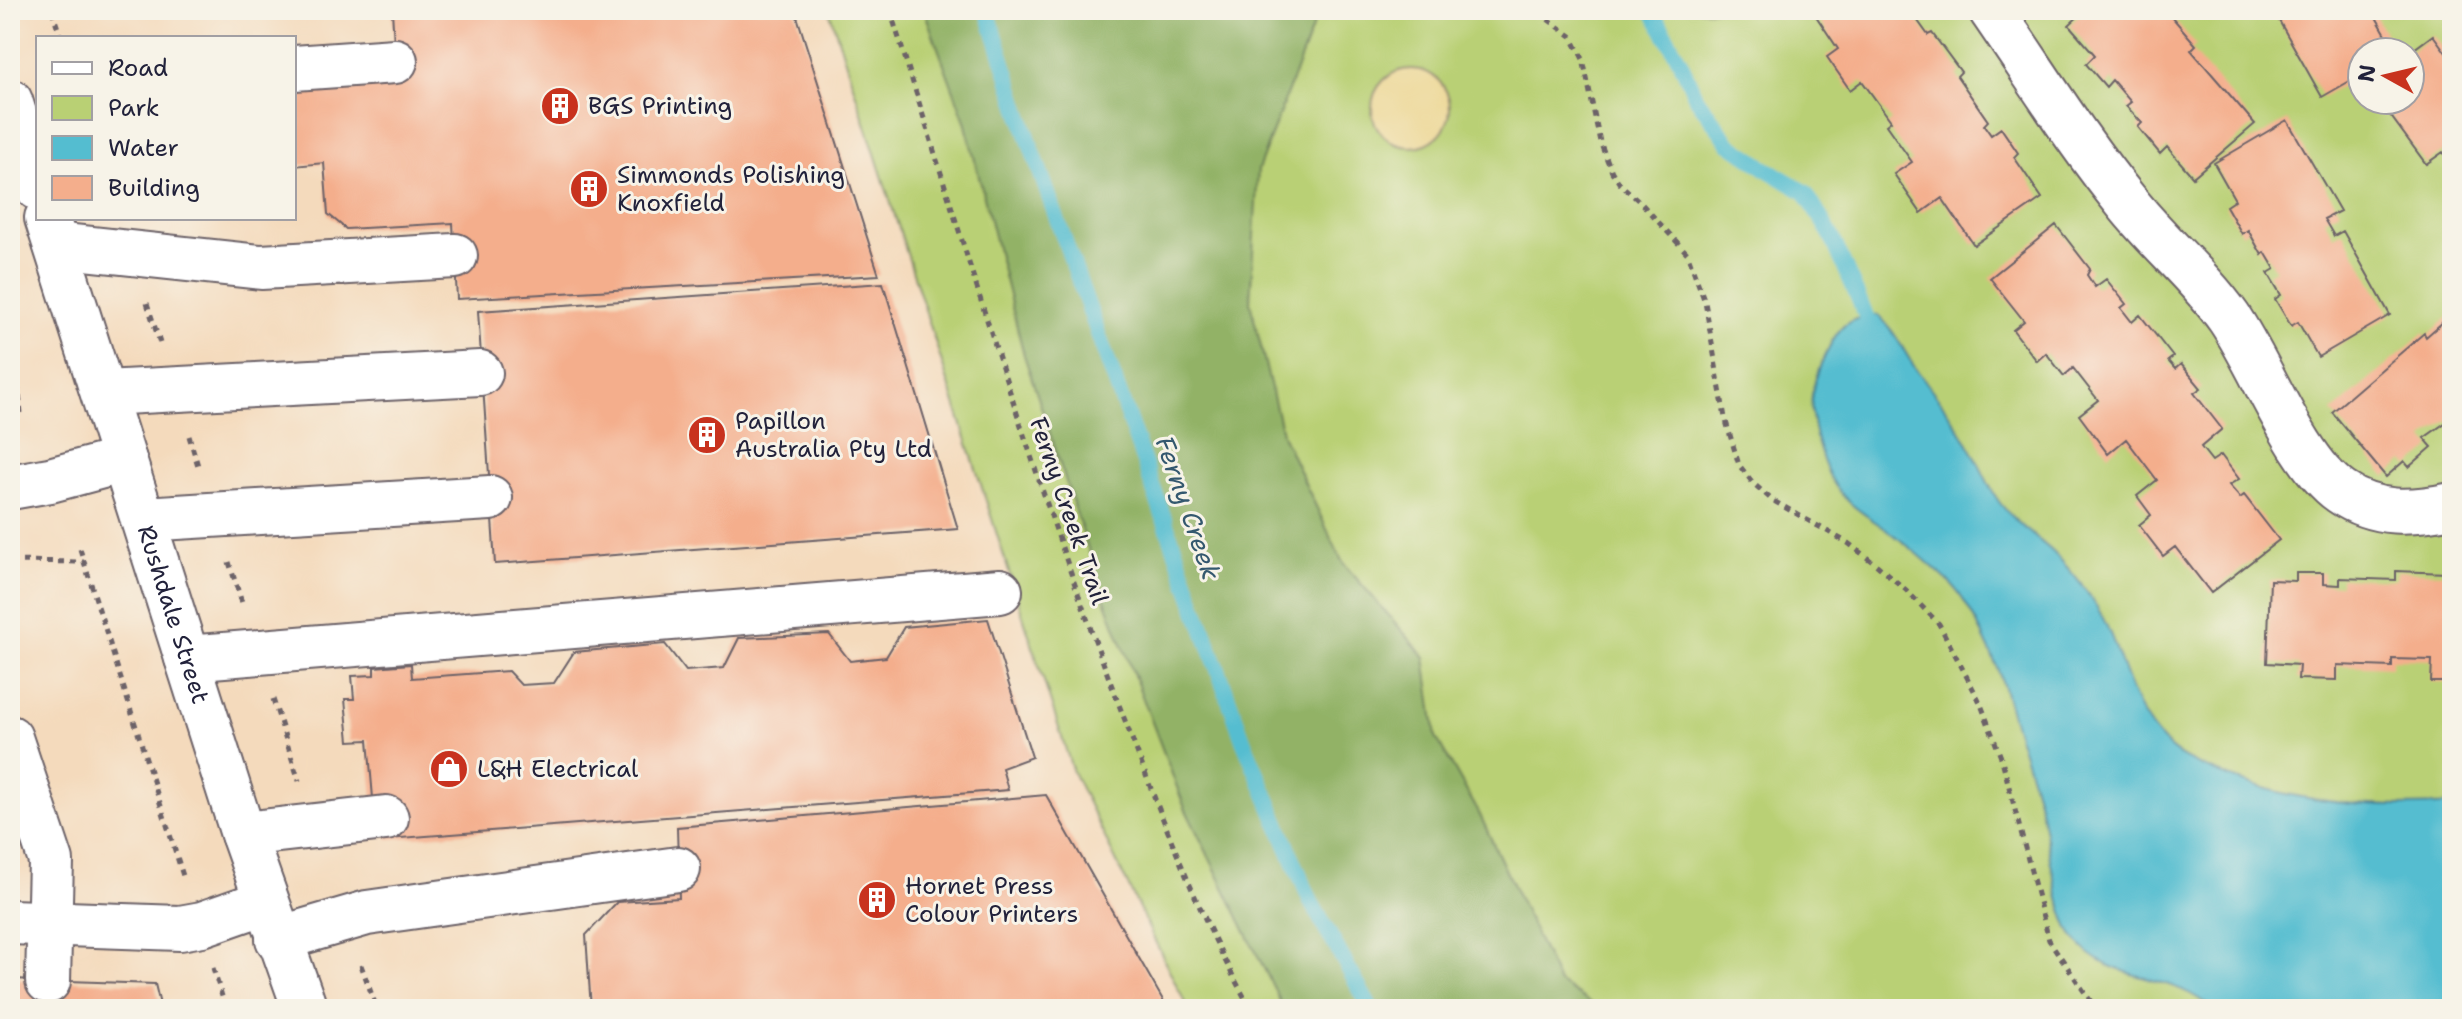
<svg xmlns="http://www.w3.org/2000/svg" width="2462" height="1019" viewBox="0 0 2462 1019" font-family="'Shantell Sans',sans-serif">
<rect width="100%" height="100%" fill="#f7f3e8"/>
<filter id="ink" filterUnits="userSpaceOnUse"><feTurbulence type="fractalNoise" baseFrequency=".0125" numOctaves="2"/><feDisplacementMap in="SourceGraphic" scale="16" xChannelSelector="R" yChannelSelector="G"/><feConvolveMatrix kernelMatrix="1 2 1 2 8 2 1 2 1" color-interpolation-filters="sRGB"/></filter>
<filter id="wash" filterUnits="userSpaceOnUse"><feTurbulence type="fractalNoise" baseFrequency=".006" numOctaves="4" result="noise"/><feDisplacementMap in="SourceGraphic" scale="32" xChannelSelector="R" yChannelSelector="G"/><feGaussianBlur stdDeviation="1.8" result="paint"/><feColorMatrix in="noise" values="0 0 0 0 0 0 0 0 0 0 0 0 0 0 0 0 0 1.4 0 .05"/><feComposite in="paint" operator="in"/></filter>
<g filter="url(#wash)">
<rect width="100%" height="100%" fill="#f4dabc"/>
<path fill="#b9d074" stroke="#6e7958" stroke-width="2" fill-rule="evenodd" d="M829 10H2452V1009H1188L1073 772ZM2362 52H2410V100H2362Z"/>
<path fill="#92b266" stroke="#5a6a50" stroke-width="2" d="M924 10H1319L1258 170 1250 302 1283 437 1343 563 1425 657 1436 737 1479 813 1558 982 1600 1009H1284L1185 808 1104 597 1024 355 965 121Z"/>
<path fill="#eeda9e" stroke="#887e6c" stroke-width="2" d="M1372 108a39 39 0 1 1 78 0a39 39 0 1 1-78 0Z"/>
<path fill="#54bdd0" stroke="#3b7086" stroke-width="2" d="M1878 315C1896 332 1902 349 1916 369 1936 395 1955 420 1971 449 1981 466 1988 487 2000 503 2015 523 2034 535 2053 552 2069 568 2082 584 2095 604 2123 648 2126 706 2166 744 2178 757 2197 764 2213 771 2288 802 2372 810 2452 804V1009H2212C2172 971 2110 985 2075 939 2057 915 2047 836 2039 804 2032 777 2022 750 2014 723 2008 704 2004 684 1996 665 1986 641 1967 599 1948 581 1929 563 1908 545 1887 530 1869 517 1850 507 1837 488 1826 473 1821 455 1816 437 1808 404 1810 387 1825 356 1838 327 1846 317 1878 315Z"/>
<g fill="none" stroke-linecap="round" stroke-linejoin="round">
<path stroke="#54bdd0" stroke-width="16" d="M987 10 1032 149 1244 742 1311 902 1371 1009
M1652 10 1681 63 1695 96 1729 143 1768 170 1805 192 1831 235 1866 316"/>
</g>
<g id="blocks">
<path fill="#f4ae8c" d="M392 10H795L879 275 457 299 453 223 346 229 328 214 324 163 294 166V87L396 79Z
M1812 10H1923L1927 15 1918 21 1928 35 1932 33 1961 72 1957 76 1988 121 1984 125 1991 135 2001 128 2018 153 2014 157 2042 198 1974 245 1942 198 1921 213 1894 174 1912 162 1886 125 1891 121 1862 81 1850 90 1827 57 1838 49Z
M2085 10H2166L2196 45 2191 50 2255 124 2193 177 2167 147 2160 154 2138 127 2142 123 2126 106 2131 102 2112 80 2106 87 2086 64 2095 55 2069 25Z
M2273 10H2383L2384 12 2376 17 2396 52H2362V74L2322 97Z
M2433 35 2452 61V163L2443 152 2426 164 2379 100H2410V52Z
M2287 120 2340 211 2324 219 2334 236 2343 231 2390 315 2318 357 2298 322 2291 326 2275 299 2281 295 2268 273 2275 269 2265 252 2262 255 2248 230 2242 234 2226 206 2235 200 2214 163Z
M2056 225 2090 269 2087 275 2095 287 2106 279 2126 304 2121 308 2132 322 2140 315 2173 357 2168 361 2175 369 2181 364 2201 388 2194 393 2222 429 2201 447 2212 461 2221 455 2239 479 2229 485 2240 498 2244 495 2279 540 2211 593 2175 547 2163 556 2139 525 2151 515 2137 496 2157 480 2126 439 2108 454 2079 415 2098 400 2073 368 2064 376 2046 353 2037 361 2013 330 2024 321 1990 278Z
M883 283 958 529 495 564 478 311Z
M2452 314V418L2424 438 2432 447 2409 467 2404 461 2386 477 2332 412 2424 333 2426 337Z
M2396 571 2447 573V579H2452V682H2431L2432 660 2392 659V667L2337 665V680L2298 679 2299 665 2267 663 2270 580 2296 581V573H2323V584L2340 585V578L2396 580Z
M988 619 1032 757 1002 768 1008 790 388 839 373 798 368 740 349 741 345 699H354L352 676 374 675V667L411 664 412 678 508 671 521 685 554 683 574 652 665 644 686 671 724 668 739 638 829 634 850 661 886 657 904 627Z
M1046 795 1168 1009H591L586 935 617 902 679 898 677 827Z
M10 979 155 984 161 1009H10Z"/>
</g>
</g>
<g filter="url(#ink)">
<use href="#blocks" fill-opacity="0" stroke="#6c6268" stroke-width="2"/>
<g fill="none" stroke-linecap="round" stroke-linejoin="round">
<g stroke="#6c6268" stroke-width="48">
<g id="minor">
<path d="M1991 10C2036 75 2078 143 2128 204 2160 244 2200 277 2229 318 2262 366 2296 460 2341 492 2375 516 2413 513 2452 505"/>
<path d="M294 68 395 61"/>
<path d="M10 101 38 188"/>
<path id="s1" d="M47 218 243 834 305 1009"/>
<path d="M56 245 261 267 455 256"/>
<path d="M104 393 480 373"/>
<path d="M10 487 50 480 124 460"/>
<path d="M144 519 490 498"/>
<path d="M187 658 1000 591"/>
<path d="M10 738 51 861 48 981"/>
<path d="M243 834 386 818"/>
<path d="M10 922 180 928 202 924 265 902"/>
<path d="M278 939 367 913 678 869"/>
</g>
</g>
<path stroke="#6c6268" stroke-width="5" stroke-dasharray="6 6" stroke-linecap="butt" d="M52 10 61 38
M890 10C964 244 1033 480 1121 710 1160 812 1197 914 1251 1009
M1526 10 1546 18 1571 36 1583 59 1600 142 1612 172 1620 184 1640 202 1687 253 1705 302 1725 418 1739 465 1753 483 1772 500 1848 543 1878 566 1906 590 1939 624 1980 702 2002 760 2049 940 2096 1009
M147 303 160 343
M10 337 16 364 21 413
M10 410 21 408
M189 436 199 469
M80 549 184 879
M10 561 84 562
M229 562 243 606
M273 699 299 781
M361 965 377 1009
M213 968 226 1009"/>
<use href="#minor" stroke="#fff" stroke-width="44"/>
</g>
</g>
<defs>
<g id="building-disc" transform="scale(2)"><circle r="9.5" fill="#c8321e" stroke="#f7f3e8"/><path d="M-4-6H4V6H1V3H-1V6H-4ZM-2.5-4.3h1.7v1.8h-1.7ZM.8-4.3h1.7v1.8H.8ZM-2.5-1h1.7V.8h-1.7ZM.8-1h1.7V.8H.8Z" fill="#fff"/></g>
<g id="shop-disc" transform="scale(2)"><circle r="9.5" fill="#c8321e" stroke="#f7f3e8"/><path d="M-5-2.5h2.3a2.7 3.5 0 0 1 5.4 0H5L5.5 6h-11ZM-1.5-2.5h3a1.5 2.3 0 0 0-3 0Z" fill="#fff"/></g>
</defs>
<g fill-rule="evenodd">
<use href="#building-disc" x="560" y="106"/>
<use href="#building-disc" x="589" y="189"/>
<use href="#building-disc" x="707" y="435"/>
<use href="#shop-disc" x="449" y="769"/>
<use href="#building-disc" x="877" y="900"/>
</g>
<g text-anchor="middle" stroke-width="6" stroke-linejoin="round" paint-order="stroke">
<g font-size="24" fill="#22223b" stroke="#f7f3e8" text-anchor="start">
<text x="588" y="114">BGS Printing</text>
<text x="617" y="183">Simmonds Polishing<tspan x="617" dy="28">Knoxfield</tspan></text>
<text x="735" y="429">Papillon<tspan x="735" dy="28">Australia Pty Ltd</tspan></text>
<text x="477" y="777">L&amp;H Electrical</text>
<text x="905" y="894">Hornet Press<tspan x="905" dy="28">Colour Printers</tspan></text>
</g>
<g font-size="24" fill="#22223b" stroke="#f7f3e8">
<text transform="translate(1069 511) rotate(71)" y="8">Ferny Creek Trail</text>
<text dy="8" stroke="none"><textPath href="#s1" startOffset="416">Rushdale Street</textPath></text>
</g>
<g font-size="26" font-style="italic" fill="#34586f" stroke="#f7f3e8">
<text transform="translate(1188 508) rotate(71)" y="9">Ferny Creek</text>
</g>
</g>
<rect width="2462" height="1019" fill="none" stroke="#f7f3e8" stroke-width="40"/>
<rect x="36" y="36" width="260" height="184" fill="#f7f3e8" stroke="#a29fa3" stroke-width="2"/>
<rect x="52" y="62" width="40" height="12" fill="#ffffff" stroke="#a29fa3" stroke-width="2"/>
<text x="108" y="76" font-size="24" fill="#22223b">Road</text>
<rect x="52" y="96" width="40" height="24" fill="#b9d074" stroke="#a29fa3" stroke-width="2"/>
<text x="108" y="116" font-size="24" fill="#22223b">Park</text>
<rect x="52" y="136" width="40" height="24" fill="#54bdd0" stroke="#a29fa3" stroke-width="2"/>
<text x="108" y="156" font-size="24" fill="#22223b">Water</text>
<rect x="52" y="176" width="40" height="24" fill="#f4ae8c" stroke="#a29fa3" stroke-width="2"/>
<text x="108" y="196" font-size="24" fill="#22223b">Building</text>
<g transform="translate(2386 76) rotate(278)"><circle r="38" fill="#f7f3e8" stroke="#a29fa3" stroke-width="2"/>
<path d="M0-6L14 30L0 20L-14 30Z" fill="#c8321e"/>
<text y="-12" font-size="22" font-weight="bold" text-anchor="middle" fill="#22223b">N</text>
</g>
</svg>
